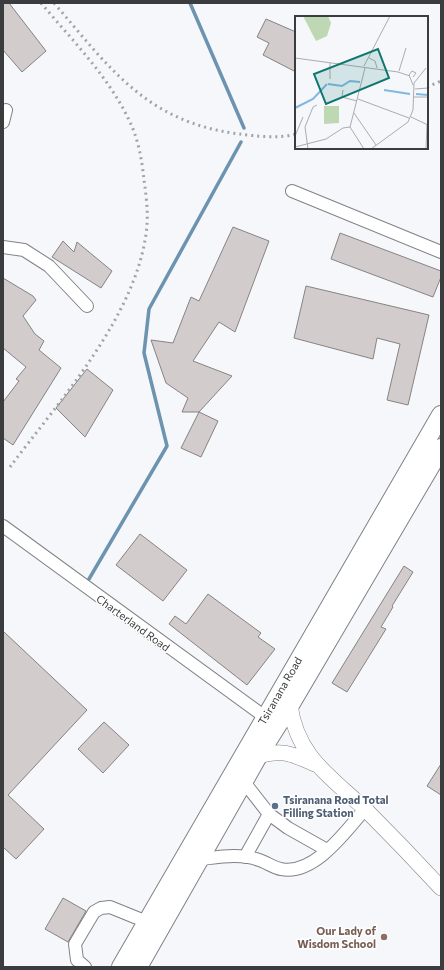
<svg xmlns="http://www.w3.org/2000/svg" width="444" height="970" viewBox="0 0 444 970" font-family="Commissioner,sans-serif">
<rect width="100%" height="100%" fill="#f5f7fb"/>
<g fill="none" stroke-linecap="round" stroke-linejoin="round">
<path stroke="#6c93af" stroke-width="3.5" d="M190 3 244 128
M89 579 167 446 144 353 149 309 241 142"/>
</g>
<path fill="#d2cdcc" stroke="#878382" d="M3 3H9L46 51 22 72 3 50Z
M266 19 296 32V72L263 55 269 43 257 37Z
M233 227 269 241 235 332 219 322 193 361 232 376 199 412H182L188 398 166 383 151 340 173 343 191 297 199 301Z
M340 233 441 271V277L433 297 331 259Z
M63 241 74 252 77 242 112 271 101 288 52 257Z
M3 278 33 296 36 300 23 316 35 334 44 341 39 350 61 368 13 445 3 438V402L19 381 16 379 26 367 3 348Z
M306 286 429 315 408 405 387 400 400 344 377 338 373 359 294 338Z
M87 369 113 390 85 437 56 408Z
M199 412 218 421 201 457 181 448Z
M140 534 187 570 163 601 116 565Z
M404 566 413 572 392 606 393 607 381 627 386 629 347 692 332 683Z
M208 594 261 633 258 637 275 649 247 685 169 624 175 616 186 624Z
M3 631 87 710 8 795 44 829 16 859 3 847Z
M104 722 129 745 103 773 78 749Z
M441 764V795L427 786Z
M63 898 86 911 68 942 45 929Z"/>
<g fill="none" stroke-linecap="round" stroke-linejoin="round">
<g stroke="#808285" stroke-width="14">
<path id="minor" d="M3 122 6 110
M292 191 441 252
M3 247 24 250 49 266 87 306
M3 526 265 717
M244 782 269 814 288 828 327 850
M245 857 269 814
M201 859C219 857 241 853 259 860 266 862 274 868 281 869 314 876 346 831 365 809
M85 967 77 960 75 944 94 912 101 908 110 907 147 922"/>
</g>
<g stroke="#808285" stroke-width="16">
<path id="major" d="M290 705C297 757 330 776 365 809 391 835 416 861 441 888
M258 756C284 749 291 754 315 764"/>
</g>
<g stroke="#808285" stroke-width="20">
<path id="highway" d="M121 967 441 415
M138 967 258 756 290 705 441 448"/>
</g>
<use href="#minor" stroke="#fff" stroke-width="12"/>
<use href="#major" stroke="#fff" stroke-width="15"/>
<use href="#highway" stroke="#fff" stroke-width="18"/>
<path stroke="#a1a3a5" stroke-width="3" stroke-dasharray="2 4" stroke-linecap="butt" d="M54 3C110 68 146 122 239 134 256 136 279 139 296 134
M427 87 441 81
M10 467C60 400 140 312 147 225 148 210 146 194 144 180 142 160 138 137 128 118 107 75 72 40 41 3"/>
</g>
<circle fill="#5c6f8a" stroke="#fff" stroke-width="1.5" cx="275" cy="806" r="4"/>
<circle fill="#8d6e63" stroke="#fff" stroke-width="1.5" cx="384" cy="937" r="4"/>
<g text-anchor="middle" stroke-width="3" stroke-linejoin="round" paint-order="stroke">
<g font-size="11" fill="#3b3c3d" stroke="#fff">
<text transform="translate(133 623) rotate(36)" y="4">Charterland Road</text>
<text transform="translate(280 691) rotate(-60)" y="4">Tsiranana Road</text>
</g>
<g font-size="11" font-weight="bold" fill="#4e5e75" stroke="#fff" text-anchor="start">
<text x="283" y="804">Tsiranana Road Total<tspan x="283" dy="13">Filling Station</tspan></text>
</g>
<g font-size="11" font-weight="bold" fill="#785e54" stroke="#fff" text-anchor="end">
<text x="376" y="935">Our Lady of<tspan x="376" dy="13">Wisdom School</tspan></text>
</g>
</g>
<g transform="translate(295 16)">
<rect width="133" height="133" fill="#f5f7fb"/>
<path d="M8 0H33L36 7 32 20 21 25ZM29 90H44V107L29 108Z" fill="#bdd8b3"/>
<path fill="none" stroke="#81b8e0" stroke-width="2" d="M33 68 47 70 55 65 65 66M89 74 115 78M121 78 133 79M0 92 18 83 32 68"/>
<path fill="none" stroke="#abacaf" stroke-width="1" d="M0 42 103 56 115 60M74 42 80 45 82 52M69 50 95 0M104 55 111 32M35 63V47M118 69 114 59 117 55 121 57 118 61M120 73 133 72M48 74 47 81 62 85M119 81H133M63 83 114 102M59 97 81 129M116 101 133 109M55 111 70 52M55 111 69 133M0 120 8 101M0 131 31 123 48 112 55 111M13 133 10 111 18 91 22 89M76 133 113 106 118 94 119 67 131 52M131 133 132 108"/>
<path fill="#0f766e" fill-opacity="0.15" stroke="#0f766e" stroke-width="2" d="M83 33 94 62 31 88 19 58Z"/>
<rect width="133" height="133" fill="none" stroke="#3b3c3d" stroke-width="2"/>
</g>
<rect width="444" height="970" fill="none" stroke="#3b3c3d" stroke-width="8"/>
</svg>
